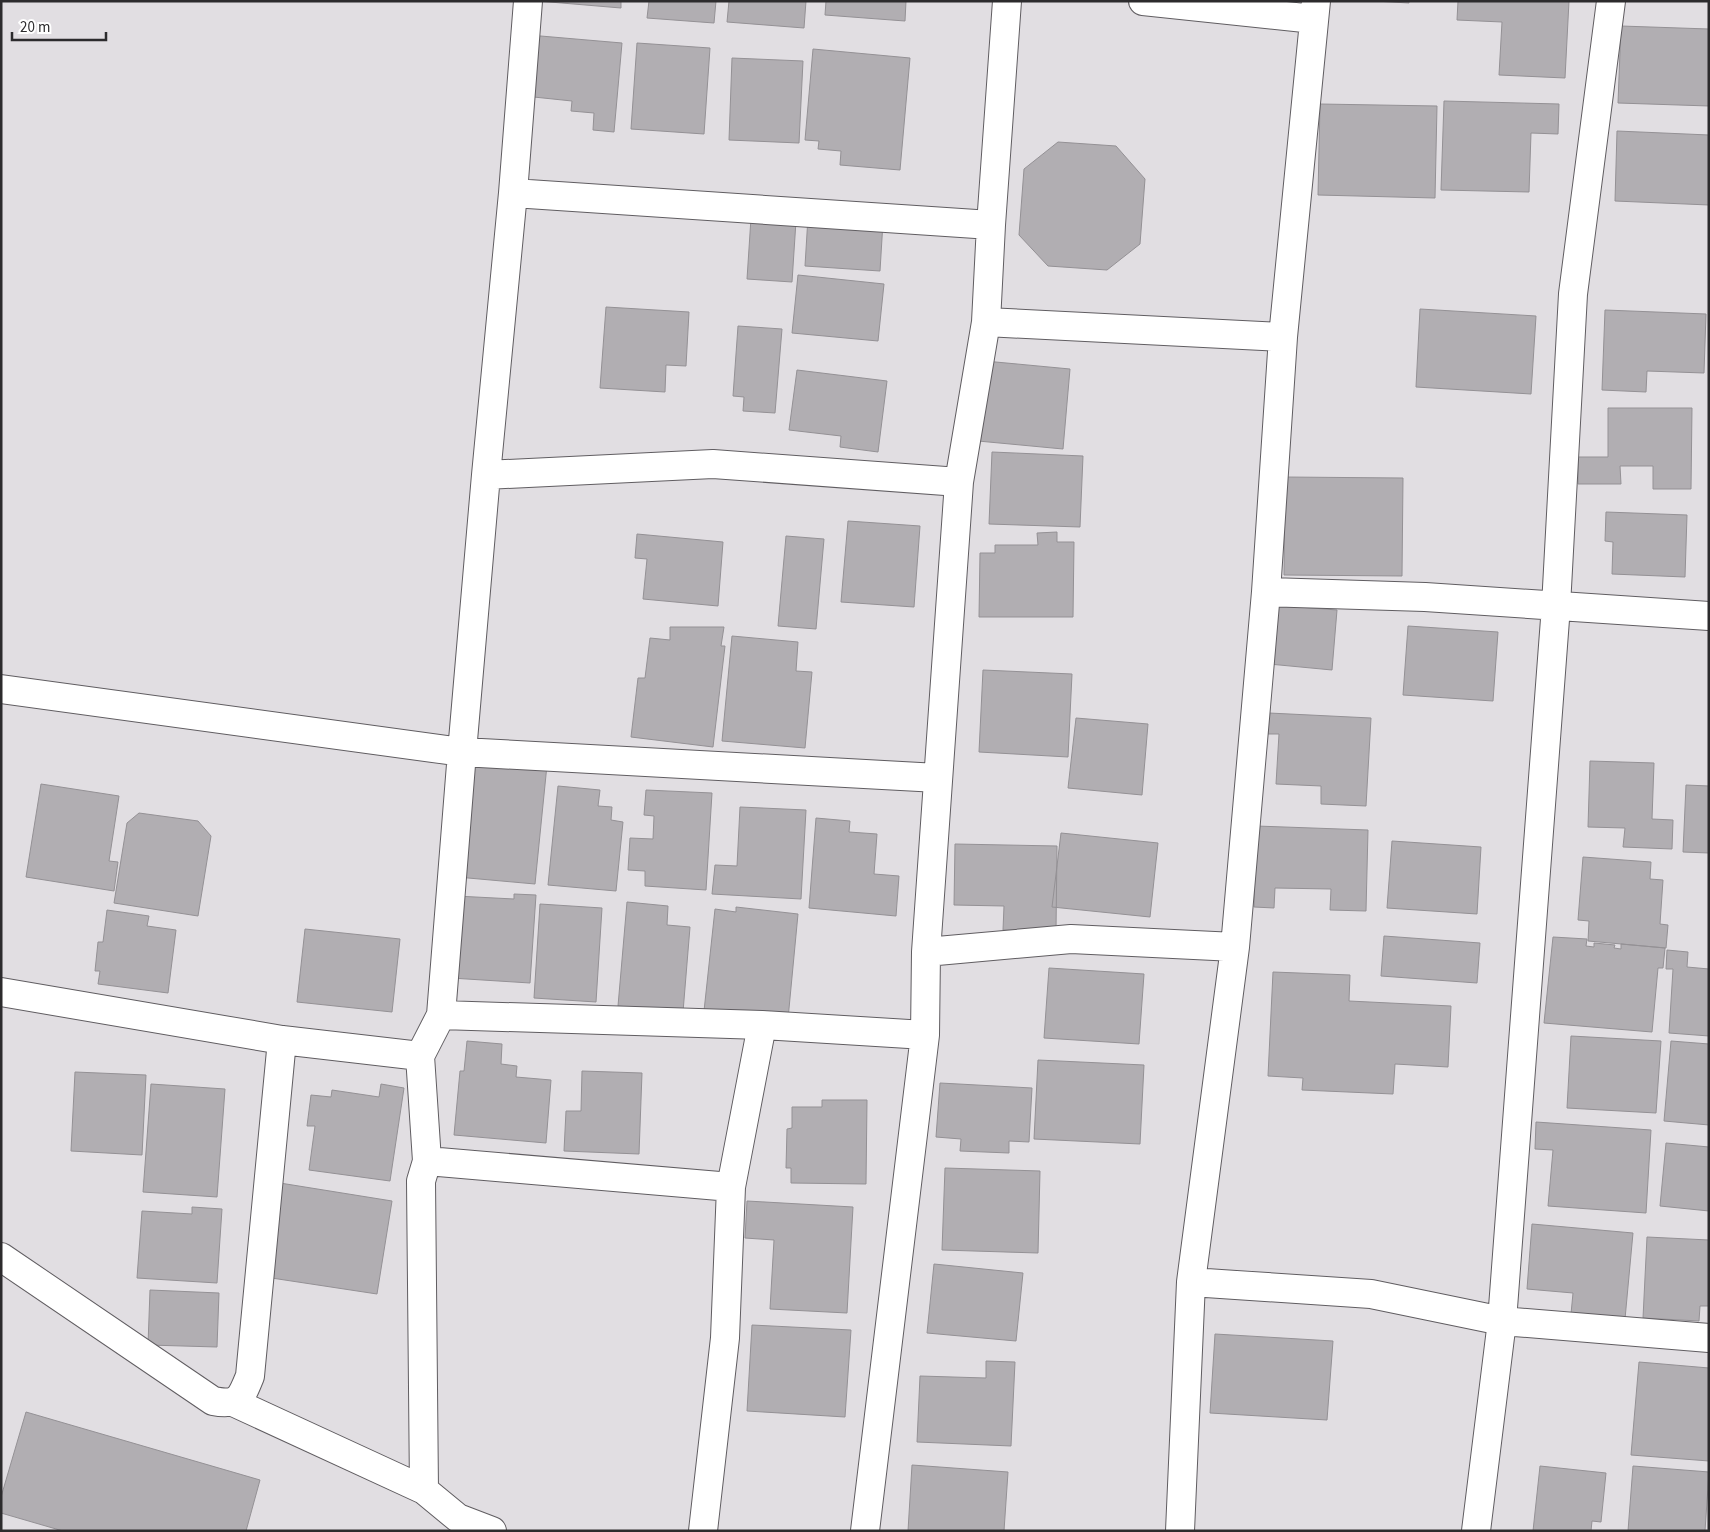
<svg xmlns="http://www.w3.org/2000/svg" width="1710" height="1532" viewBox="0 0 1710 1532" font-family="'Source Sans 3',sans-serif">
<rect width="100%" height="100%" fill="#e1dee2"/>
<path fill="#b1aeb2" stroke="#949195" d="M538 1H621V8Z
M649 1H716L714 23 647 18Z
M729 1H806L804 28 727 22Z
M826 1H906L905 21 825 15Z
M1375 1H1409V3Z
M1458 1H1569L1565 78 1499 75 1502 22 1457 20Z
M1621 26 1709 29V106L1618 103Z
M529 35 622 43 614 132 593 130 594 113 571 111 572 101 524 96Z
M637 43 710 48 704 134 631 129Z
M813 49 910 58 900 170 840 165 841 151 818 149 819 141 805 140Z
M732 58 803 61 799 143 729 140Z
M1444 101 1559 104 1558 134 1531 133 1529 192 1441 190Z
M1320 104 1437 106 1435 198 1318 195Z
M1617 131 1709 135V205L1615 201Z
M1058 142 1116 146 1145 179 1140 244 1107 270 1048 266 1019 235 1024 169Z
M808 217 883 222 880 271 805 266Z
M751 218 796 221 792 282 747 279Z
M798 275 884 284 878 341 792 333Z
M606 307 689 312 686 366 666 365 665 392 600 388Z
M1420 309 1536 316 1531 394 1416 387Z
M1605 310 1706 314 1704 373 1647 371 1646 392 1602 390Z
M738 326 782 329 775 413 743 411 744 397 733 396Z
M985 361 1070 369 1063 449 978 441Z
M797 370 887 381 878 452 840 447 841 436 789 430Z
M1608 408H1692L1691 489H1653V466H1620L1621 484H1578V457H1608Z
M992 452 1083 456 1080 527 989 524Z
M1285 477 1403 478 1402 576 1284 575Z
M1606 512 1687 515 1685 577 1612 574 1613 542 1605 541Z
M848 521 920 526 914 607 841 602Z
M1057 532V542H1074L1073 617H979L980 553H995V545H1038L1037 533Z
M637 534 723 542 718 606 643 599 647 559 635 558Z
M786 536 824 539 816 629 778 626Z
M1274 605 1337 610 1332 670 1269 664Z
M1408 626 1498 632 1493 701 1403 695Z
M670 627H724L721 646H725L713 747 631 737 638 678H645L650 638 670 640Z
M732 636 798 642 796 671 812 672 805 748 722 741Z
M983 670 1072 674 1068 757 979 752Z
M1269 713 1371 718 1366 806 1321 804V786L1276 784 1279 734H1268Z
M1076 718 1148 724 1142 795 1068 788Z
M469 757 547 765 535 884 457 877Z
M1590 761 1654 763 1652 819 1673 820 1672 849 1623 847 1625 828 1588 827Z
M41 784 119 796 109 861 118 862 114 891 26 877Z
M1686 785 1709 786V853L1683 852Z
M558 786 600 790 598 806 612 807 611 820 623 822 616 891 548 885Z
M646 790 712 793 706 890 645 886V871L628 870 630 838 653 839 654 816 644 815Z
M740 807 806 810 801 899 712 894 715 865 737 866Z
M139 813 198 821 211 836 198 916 114 903 127 823Z
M816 818 850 821 849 832 877 834 874 874 899 876 896 916 809 908Z
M1256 826 1368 830 1366 911 1330 910 1331 889 1275 888 1274 908 1254 907Z
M1061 833 1158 843 1150 917 1052 907Z
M1392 841 1481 847 1477 914 1387 908Z
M955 844 1057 846 1056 931 1003 930 1004 906 954 905Z
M1583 857 1651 862 1650 879 1663 880 1660 924 1668 925 1666 948 1588 941 1589 921 1578 920Z
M514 894 536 895 530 983 451 978 456 896 514 899Z
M627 902 668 906 667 925 690 927 683 1012 618 1006Z
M540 904 602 908 596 1002 534 998Z
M736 907 798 914 788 1019 704 1011 715 909 736 912Z
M107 910 149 916 147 926 176 930 168 993 98 984 100 971H95L98 942H103Z
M305 929 400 939 392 1012 297 1002Z
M1384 936 1480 943 1477 983 1381 976Z
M1553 937 1587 939 1586 946 1594 947V943L1615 945 1614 948 1621 949V944L1665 948 1663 968H1658L1652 1032 1544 1023Z
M1667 950 1688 952 1687 967 1709 969V1036L1669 1033 1673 969H1666Z
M1049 968 1144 974 1139 1044 1044 1038Z
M1273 972 1350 975 1349 1001 1451 1006 1448 1067 1395 1064 1393 1094 1302 1090 1303 1078 1268 1076Z
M1571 1036 1661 1041 1656 1113 1567 1108Z
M467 1041 502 1044 501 1064 517 1066 516 1077 551 1080 546 1143 454 1135 460 1071H464Z
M1671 1041 1709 1044V1125L1664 1121Z
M1038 1060 1144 1065 1140 1144 1034 1139Z
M582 1071 642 1073 639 1154 564 1151 566 1111H581Z
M75 1072 146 1075 142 1155 71 1151Z
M940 1083 1032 1088 1029 1142 1009 1141V1153L960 1151 961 1139 936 1137Z
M151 1084 225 1089 217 1197 143 1192Z
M381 1084 404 1088 390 1181 309 1170 315 1126H307L311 1095 331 1097 332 1090 379 1097Z
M822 1100H867L866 1184 791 1183V1168H786L787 1129 792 1128V1107H822Z
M1536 1122 1651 1130 1646 1213 1548 1206 1553 1150 1535 1149Z
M1666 1143 1709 1147V1211L1660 1206Z
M945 1168 1040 1171 1038 1253 942 1250Z
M280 1183 392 1201 377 1294 265 1277Z
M747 1201 853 1207 847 1313 770 1309 774 1240 745 1238Z
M192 1207 222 1209 217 1283 137 1278 142 1211 192 1214Z
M1532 1224 1633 1233 1625 1319 1571 1314 1573 1293 1527 1289Z
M1647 1237 1709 1240V1306H1700L1699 1321 1643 1318Z
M934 1264 1023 1273 1016 1341 927 1333Z
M150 1290 219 1293 217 1347 148 1345Z
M752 1325 851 1330 845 1417 747 1411Z
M1215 1334 1333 1341 1327 1420 1210 1413Z
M986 1361 1015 1362 1011 1446 917 1442 920 1376 986 1378Z
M1639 1362 1709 1368V1461L1631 1455Z
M26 1412 260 1480 246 1531H63L1 1513V1497Z
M912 1465 1008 1472 1004 1531H908Z
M1540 1466 1606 1473 1601 1522 1592 1521 1591 1531H1533Z
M1633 1466 1709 1472 1705 1531H1628Z"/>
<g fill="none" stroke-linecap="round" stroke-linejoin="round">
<g stroke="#605d61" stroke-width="30">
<path id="minor" d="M1143 1 1314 19
M513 193 991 225
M986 322 1283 337
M486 475 713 464 959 482
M1266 592 1425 597 1709 616
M1 689 462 752 938 778
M926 952 1071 939 1235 947
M1 992 282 1040 420 1056
M441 1015 762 1025 925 1035
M427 1161 731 1187
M1 1257 213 1401C239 1406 241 1398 250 1376L282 1040
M1191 1282 1371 1294 1502 1321 1709 1338
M233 1402 424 1490
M492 1531 458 1518 424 1490 421 1181 427 1161 420 1056 441 1015 462 752 486 475 513 193 528 1
M703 1531 725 1338 731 1187 762 1025
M865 1531 925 1035 926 952 959 482 986 322 991 225 1007 1
M1180 1531 1191 1282 1235 947 1266 592 1283 337 1316 1
M1476 1531 1502 1321 1556 606 1573 294 1611 1"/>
</g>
<use href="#minor" stroke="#fff" stroke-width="28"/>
</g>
<rect width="1710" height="1532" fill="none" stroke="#2c2b2d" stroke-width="5"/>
<path d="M12 32v8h94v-8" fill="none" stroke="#2c2b2d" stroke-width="2.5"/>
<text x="20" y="32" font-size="15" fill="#2c2b2d" stroke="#ffffff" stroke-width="4" paint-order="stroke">20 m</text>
</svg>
